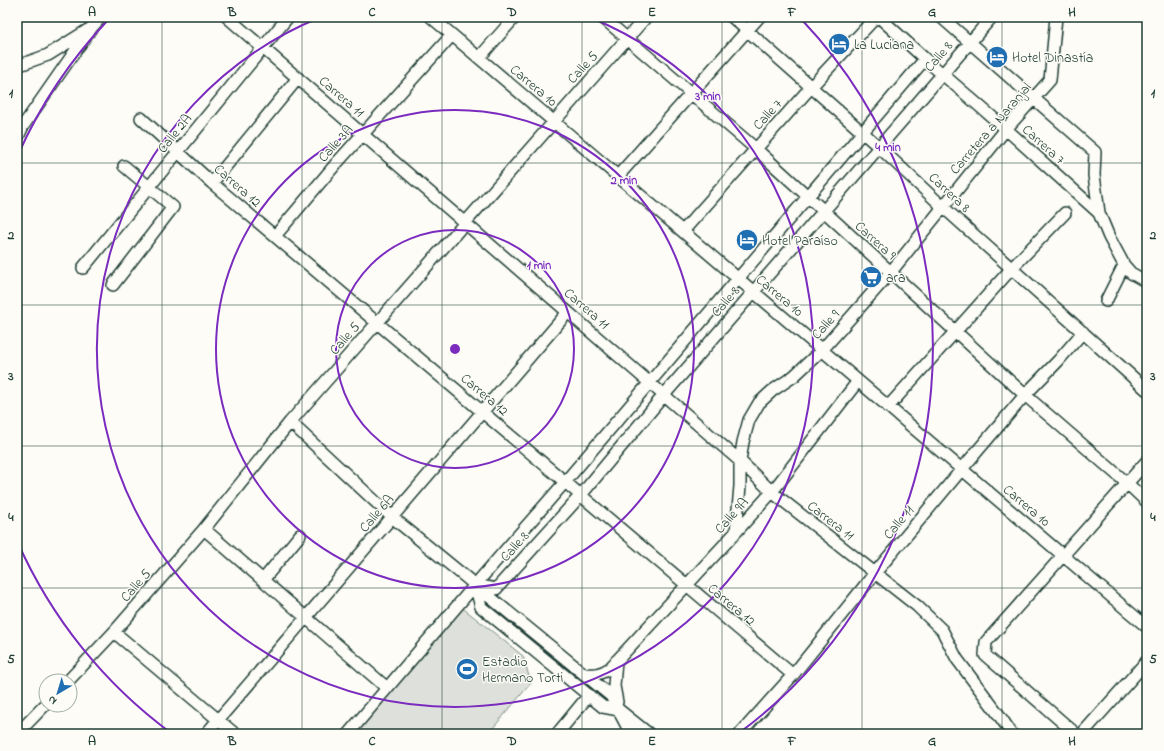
<svg xmlns="http://www.w3.org/2000/svg" width="1164" height="751" viewBox="0 0 1164 751" font-family="'Indie Flower',sans-serif">
<rect width="100%" height="100%" fill="#fdfcf7"/>
<filter id="ink" filterUnits="userSpaceOnUse"><feTurbulence type="fractalNoise" baseFrequency=".025" numOctaves="2"/><feDisplacementMap in="SourceGraphic" scale="8" xChannelSelector="R" yChannelSelector="G"/><feConvolveMatrix kernelMatrix="1 2 1 2 8 2 1 2 1" color-interpolation-filters="sRGB"/></filter>
<g filter="url(#ink)">
<path fill="#dde0db" stroke="#7e8e88" d="M459 605 523 656 531 683 488 734H355Z"/>
<g fill="none" stroke-linecap="round" stroke-linejoin="round">
<g stroke="#1f3d34" stroke-width="14">
<path id="minor" d="M227 17 740 461 772 492 917 606 942 630 957 659 999 715 1012 734
M431 17 1147 627
M602 17 756 149 1025 395 1128 484 1147 502
M732 17 879 147 943 207 1147 390
M879 17 925 59 1006 129 1099 213
M941 17 1095 152 1094 175 1099 213 1109 237 1124 265 1131 273 1147 282
M479 58 515 17
M17 66 48 55 88 30
M141 118 212 183 793 675
M17 139 23 126 92 27 101 17
M618 176 759 17
M212 183 298 78
M683 231 811 87 876 17
M275 236 335 165 452 35
M83 268 288 17
M113 285 173 207 124 166
M1106 301 1124 265
M888 407 1012 268 1065 213
M290 422 392 517 611 696 631 734
M204 529 387 688
M736 532 740 486V461L743 442 749 420 759 403 772 391 794 376 822 350 890 273 1006 129 1050 80 1056 17
M263 580 300 535
M475 585 496 589 581 495 664 395 992 17
M475 585 481 607 603 707 619 710 649 734
M114 632 235 734
M616 661 614 686 617 702
M584 674C595 675 601 674 610 668L736 532 772 492 858 381
M68 681 114 632 204 529 290 422 646 17
M17 734 46 704
M206 734 568 312
M348 734 475 585 565 482 925 59
M557 734 589 695
M740 734 793 675 875 573 962 469 1025 395 1058 361 1083 332
M1076 734 985 655 986 642 1147 461
M1082 734 1147 661"/>
</g>
<use href="#minor" stroke="#fdfcf7" stroke-width="11"/>
</g>
</g>
<path fill="none" stroke="#1f3d34" stroke-width="1" stroke-opacity="0.55" d="M162 17V734M302 17V734M442 17V734M582 17V734M722 17V734M862 17V734M1002 17V734M17 163H1147M17 305H1147M17 446H1147M17 588H1147"/>
<g fill="none" stroke="#7b2cbf" stroke-width="2">
<circle cx="455" cy="349" r="119"/>
<circle cx="455" cy="349" r="239"/>
<path d="M589 17A358 358 0 1 1 321 17"/>
<path d="M171 733A478 478 0 0 1 18 543M18 155A478 478 0 0 1 108 20M802 20A478 478 0 0 1 739 733"/>
</g>
<defs>
<g id="hotel-disc" transform="scale(1.15)"><circle r="9.5" fill="#1f6fb2" stroke="#fdfcf7"/><path d="M-6-4.5h1.5V1H6V5H4.5V3h-9V5H-6ZM-4 0a1.8 1.8 0 1 1 3.6 0ZM.5 0V-2.5h3Q6-2.5 6 0Z" fill="#fff"/></g>
<g id="supermarket-disc" transform="scale(1.15)"><circle r="9.5" fill="#1f6fb2" stroke="#fdfcf7"/><path d="M-6-5.5h2.5l.6 2H6L4.5 2H-2.5L-4.4-4H-6ZM-1.5 3.2a1.3 1.3 0 1 0 .1 0ZM3 3.2a1.3 1.3 0 1 0 .1 0Z" fill="#fff"/></g>
<g id="stadium-disc" transform="scale(1.15)"><circle r="9.5" fill="#1f6fb2" stroke="#fdfcf7"/><path d="M0-5a6.5 5 0 1 0 0 10a6.5 5 0 1 0 0-10ZM-3.5-1.8h7v3.6h-7Z" fill="#fff"/></g>
</defs>
<g fill-rule="evenodd">
<use href="#hotel-disc" x="839" y="44"/>
<use href="#hotel-disc" x="997" y="57"/>
<use href="#hotel-disc" x="747" y="240"/>
<use href="#supermarket-disc" x="871" y="277"/>
<use href="#stadium-disc" x="467" y="669"/>
</g>
<g text-anchor="middle" stroke-width="3" stroke-linejoin="round" paint-order="stroke">
<g font-size="14" fill="#1f3d34" stroke="#fdfcf7" text-anchor="start">
<text x="854" y="49">La Luciana</text>
<text x="1012" y="62">Hotel Dinastía</text>
<text x="762" y="245">Hotel Paraíso</text>
<text x="886" y="282">ara</text>
<text x="482" y="666">Estadio<tspan x="482" dy="16">Hermano Torti</tspan></text>
</g>
<g font-size="14" fill="#1f3d34" stroke="#fdfcf7">
<text transform="translate(938 56) rotate(-49)" y="5">Calle 8</text>
<text transform="translate(582 67) rotate(-48)" y="5">Calle 5</text>
<text transform="translate(534 85) rotate(40)" y="5">Carrera 10</text>
<text transform="translate(342 96) rotate(41)" y="5">Carrera 11</text>
<text transform="translate(767 114) rotate(-48)" y="5">Calle 7</text>
<text transform="translate(990 128) rotate(-49)" y="5">Carretera a Naranjal</text>
<text transform="translate(174 133) rotate(-51)" y="5">Calle 2A</text>
<text transform="translate(335 143) rotate(-48)" y="5">Calle 3A</text>
<text transform="translate(1044 144) rotate(42)" y="5">Carrera 7</text>
<text transform="translate(238 185) rotate(41)" y="5">Carrera 12</text>
<text transform="translate(950 192) rotate(43)" y="5">Carrera 8</text>
<text transform="translate(876 240) rotate(42)" y="5">Carrera 9</text>
<text transform="translate(780 295) rotate(40)" y="5">Carrera 10</text>
<text transform="translate(725 301) rotate(-49)" y="5">Calle 8</text>
<text transform="translate(587 308) rotate(41)" y="5">Carrera 11</text>
<text transform="translate(825 324) rotate(-48)" y="5">Calle 9</text>
<text transform="translate(344 338) rotate(-49)" y="5">Calle 5</text>
<text transform="translate(485 394) rotate(40)" y="5">Carrera 12</text>
<text transform="translate(1027 505) rotate(40)" y="5">Carrera 10</text>
<text transform="translate(376 513) rotate(-49)" y="5">Calle 6A</text>
<text transform="translate(731 515) rotate(-48)" y="5">Calle 9A</text>
<text transform="translate(831 520) rotate(38)" y="5">Carrera 11</text>
<text transform="translate(898 522) rotate(-50)" y="5">Calle 11</text>
<text transform="translate(514 546) rotate(-48)" y="5">Calle 8</text>
<text transform="translate(135 585) rotate(-49)" y="5">Calle 5</text>
<text transform="translate(732 604) rotate(40)" y="5">Carrera 12</text>
</g>
</g>
<circle cx="455" cy="349" r="6" fill="#7b2cbf" stroke="#fdfcf7" stroke-width="2"/>
<g font-size="12" text-anchor="middle" font-weight="bold" fill="#7b2cbf" stroke="#fdfcf7" stroke-width="3" stroke-linejoin="round" paint-order="stroke">
<text x="708" y="100">3 min</text>
<text x="888" y="151">4 min</text>
<text x="624" y="184">2 min</text>
<text x="539" y="269">1 min</text>
</g>
<rect width="1164" height="751" fill="none" stroke="#fdfcf7" stroke-width="44"/>
<g transform="translate(58 693) rotate(218)"><circle r="19" fill="#fdfcf7" stroke="#a4b0a9"/>
<path d="M0-3L7 15L0 10L-7 15Z" fill="#1f6fb2"/>
<text y="-6" font-size="11" font-weight="bold" text-anchor="middle" fill="#1f3d34">N</text>
</g>
<rect x="22" y="22" width="1120" height="707" fill="none" stroke="#1f3d34" stroke-width="1.5"/>
<g font-size="13" text-anchor="middle" font-weight="bold" fill="#1f3d34">
<text x="92" y="16">A</text>
<text x="232" y="16">B</text>
<text x="372" y="16">C</text>
<text x="512" y="16">D</text>
<text x="652" y="16">E</text>
<text x="792" y="16">F</text>
<text x="932" y="16">G</text>
<text x="1072" y="16">H</text>
<text x="11" y="97">1</text>
<text x="1153" y="97">1</text>
<text x="11" y="239">2</text>
<text x="1153" y="239">2</text>
<text x="11" y="380">3</text>
<text x="1153" y="380">3</text>
<text x="11" y="521">4</text>
<text x="1153" y="521">4</text>
<text x="11" y="663">5</text>
<text x="1153" y="663">5</text>
<text x="92" y="745">A</text>
<text x="232" y="745">B</text>
<text x="372" y="745">C</text>
<text x="512" y="745">D</text>
<text x="652" y="745">E</text>
<text x="792" y="745">F</text>
<text x="932" y="745">G</text>
<text x="1072" y="745">H</text>
</g>
</svg>
